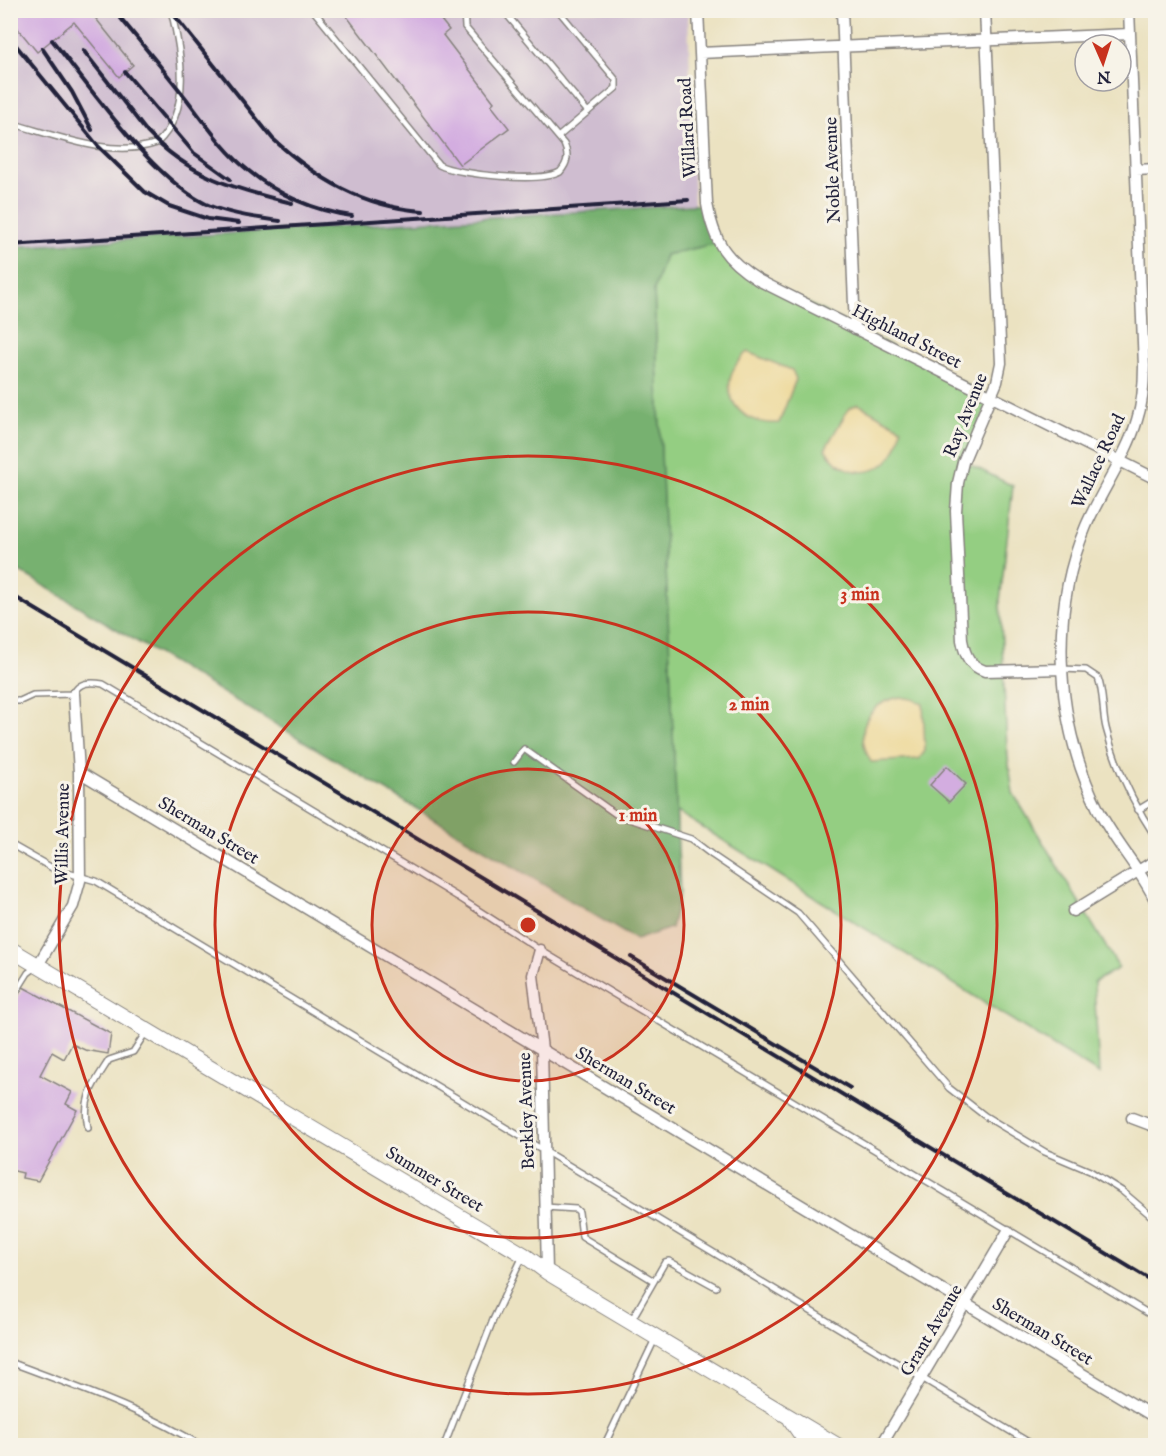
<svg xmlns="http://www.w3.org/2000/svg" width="1166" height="1456" viewBox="0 0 1166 1456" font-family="'IM FELL English',serif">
<rect width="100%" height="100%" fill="#f7f3e8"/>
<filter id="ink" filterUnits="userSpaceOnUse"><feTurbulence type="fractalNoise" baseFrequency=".0167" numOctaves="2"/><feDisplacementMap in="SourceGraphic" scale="12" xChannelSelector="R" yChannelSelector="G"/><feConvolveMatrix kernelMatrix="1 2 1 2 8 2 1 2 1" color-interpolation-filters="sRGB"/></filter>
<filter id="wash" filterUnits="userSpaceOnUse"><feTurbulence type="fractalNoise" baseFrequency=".008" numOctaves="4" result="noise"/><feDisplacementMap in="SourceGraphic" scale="24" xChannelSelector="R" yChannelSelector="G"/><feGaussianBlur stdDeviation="1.35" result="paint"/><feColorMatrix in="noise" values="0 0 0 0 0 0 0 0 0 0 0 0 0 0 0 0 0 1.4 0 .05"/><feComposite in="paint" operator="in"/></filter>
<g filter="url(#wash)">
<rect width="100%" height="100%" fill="#ebe2c1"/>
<path fill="#cfbdd0" d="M11 11H688L694 204 11 247Z"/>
<path fill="#94ce82" stroke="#5b785e" stroke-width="1.5" d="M718 243 740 268 991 397 963 461 1013 486 1000 601 1007 750 1013 793 1119 968 1094 982 1099 1074 676 811 654 290 665 255Z"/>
<path fill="#77b170" stroke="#4c6a56" stroke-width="1.5" d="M707 204 718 243 665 255 654 290 680 893 671 928 636 940 11 566V247Z"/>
<path fill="#eeda9e" stroke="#887e6c" stroke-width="1.5" d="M747 352 792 370 796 379 779 423C733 427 712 383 747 352Z
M858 404 901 428C898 474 851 488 825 449L849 408Z
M900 697 912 699 923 703 925 751 919 759 871 762C854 732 865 704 900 697Z"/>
<g id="blocks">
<path fill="#d3ade0" d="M10 10H89L133 65 119 77 74 22 37 52 10 19Z
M342 10H433L449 30 443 35 494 102 491 105 509 128 460 165Z
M947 766 966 784 949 802 930 785Z
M23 987 111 1034 108 1054 85 1050 72 1044 64 1059 52 1052 40 1075 72 1092 66 1104 77 1110 38 1181 22 1178 23 1173 10 1170V1010Z"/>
</g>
</g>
<g filter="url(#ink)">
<use href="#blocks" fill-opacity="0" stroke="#86827e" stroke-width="1.5"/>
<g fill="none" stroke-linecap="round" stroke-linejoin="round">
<g stroke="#86827e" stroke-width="8">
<path id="lane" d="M313 10 439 165C459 175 541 183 560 172 568 163 569 155 564 144L465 27 464 10
M503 10 588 112
M558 10 616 80V88L558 137
M10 123C55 135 112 159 157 143 193 110 181 51 171 10
M1062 669 1086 670 1098 678C1104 693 1102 712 1106 728 1116 769 1133 803 1156 838
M10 701H20L33 695 74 694C78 681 92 682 103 684L458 897 540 950 1156 1318
M514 762 524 749 617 815 691 839 712 855 798 913 949 1088 985 1116 1045 1152 1090 1171 1122 1191 1156 1220
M1138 810 1156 799
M10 844 54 869 96 881 1035 1446
M10 1002 28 973 37 966
M88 1128C82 1097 93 1085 109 1060L133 1052 146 1032
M545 1207 576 1209 579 1212 582 1237 654 1281
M631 1321 665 1262 669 1261 716 1287
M10 1362C76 1387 142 1409 202 1446
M444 1446 493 1320 523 1256
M604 1446 655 1339"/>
</g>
<g stroke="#86827e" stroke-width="13">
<path id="street" d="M698 10 707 204C714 242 725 259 758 280L1156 479
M842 10 855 329
M985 10 1001 363 997 382 963 462 958 483 956 511 962 640C965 656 970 666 985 671L1062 669
M1129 10 1144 366C1144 385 1143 402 1137 420 1127 455 1101 491 1086 526 1048 615 1056 724 1098 809 1114 842 1141 869 1156 902
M700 53 1130 34
M1136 170 1156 169
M79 772 1156 1418
M1073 911 1156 860
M540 950 533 975 542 1049 547 1272
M38 965 73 906 80 881 79 772 74 694
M1132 1118 1156 1127
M881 1446 1008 1231"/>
</g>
<g stroke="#86827e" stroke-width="17">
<path id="secondary" d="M10 949 524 1255 547 1272 838 1446
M791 1420 809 1446"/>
</g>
<use href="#lane" stroke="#fff" stroke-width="5"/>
<use href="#street" stroke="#fff" stroke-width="10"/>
<use href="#secondary" stroke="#fff" stroke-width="15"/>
<path stroke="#22223b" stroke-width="4" d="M114 10C136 37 159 64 181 92 202 118 222 150 249 171 278 195 315 211 352 216
M170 10 273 139C317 179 363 207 423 211
M10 38 98 146 145 192 169 206 208 219 239 223
M52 40C91 88 156 185 213 207 235 215 257 218 280 221
M42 48 72 92 92 130
M83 50 147 132C189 176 234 189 292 203
M125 72 194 153 230 179
M10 245 688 200
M10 594 1156 1283
M631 957 850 1088"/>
</g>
</g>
<circle cx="528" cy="925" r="156" fill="#c8321e" fill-opacity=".12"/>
<g fill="none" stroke="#c8321e" stroke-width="3">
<circle cx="528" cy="925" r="156"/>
<circle cx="528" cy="925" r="313"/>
<circle cx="528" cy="925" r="469"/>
</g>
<g text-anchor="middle" stroke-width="6" stroke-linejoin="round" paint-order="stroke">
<g font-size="18" fill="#22223b" stroke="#f7f3e8">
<text transform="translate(687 128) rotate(-93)" y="6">Willard Road</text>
<text transform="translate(832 170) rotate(-92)" y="6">Noble Avenue</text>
<text transform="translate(907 336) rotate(27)" y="6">Highland Street</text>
<text transform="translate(965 415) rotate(-68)" y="6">Ray Avenue</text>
<text transform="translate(1098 461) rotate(-65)" y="6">Wallace Road</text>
<text transform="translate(209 830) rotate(31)" y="6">Sherman Street</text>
<text transform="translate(62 834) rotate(-89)" y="6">Willis Avenue</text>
<text transform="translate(626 1080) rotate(31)" y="6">Sherman Street</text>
<text transform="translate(526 1111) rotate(-92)" y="6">Berkley Avenue</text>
<text transform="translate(435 1179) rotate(31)" y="6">Summer Street</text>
<text transform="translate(931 1330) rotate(-59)" y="6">Grant Avenue</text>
<text transform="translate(1043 1331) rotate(31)" y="6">Sherman Street</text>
</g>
</g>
<circle cx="528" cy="925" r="9" fill="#c8321e" stroke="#f7f3e8" stroke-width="3"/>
<g font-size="18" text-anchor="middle" font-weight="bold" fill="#c8321e" stroke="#f7f3e8" stroke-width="6" stroke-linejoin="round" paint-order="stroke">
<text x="860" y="600">3 min</text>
<text x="749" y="710">2 min</text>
<text x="638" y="821">1 min</text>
</g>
<rect width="1166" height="1456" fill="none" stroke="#f7f3e8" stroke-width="36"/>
<g transform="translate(1103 63) rotate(177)"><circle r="28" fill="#f7f3e8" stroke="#a29fa3" stroke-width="1.5"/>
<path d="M0-4.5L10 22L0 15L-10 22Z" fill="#c8321e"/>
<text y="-9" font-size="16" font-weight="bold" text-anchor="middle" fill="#22223b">N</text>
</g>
</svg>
